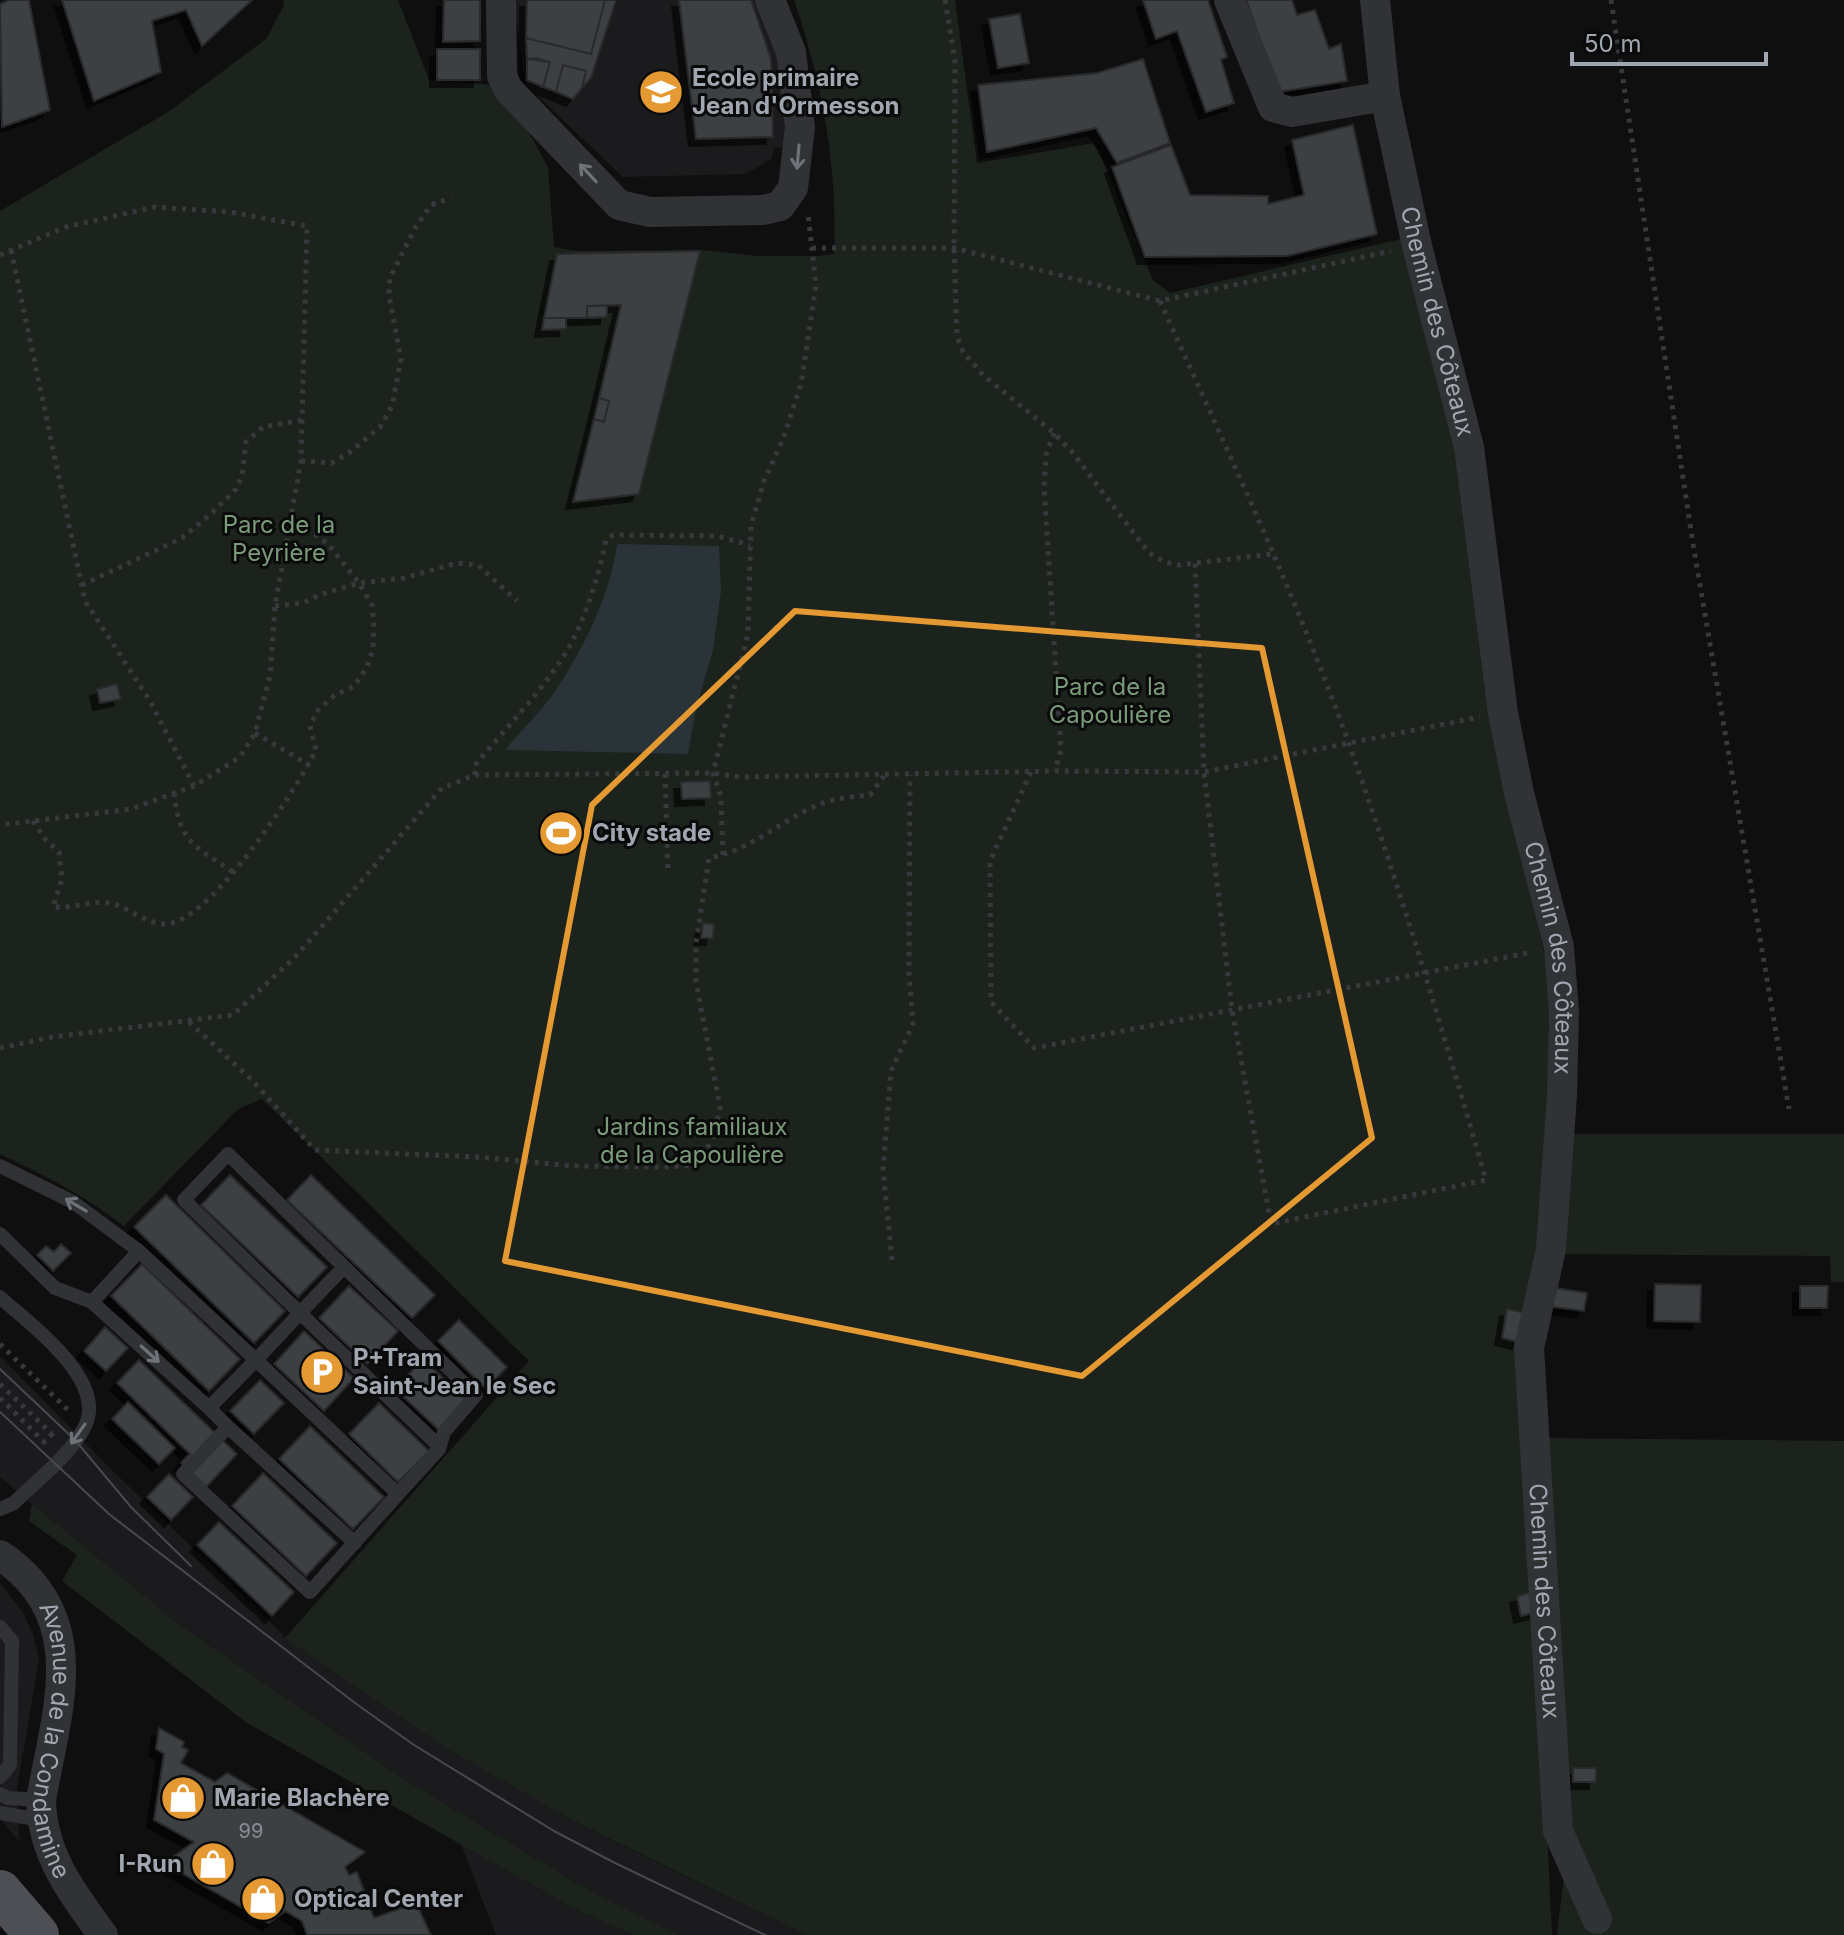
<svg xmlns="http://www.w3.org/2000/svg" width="1844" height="1935" viewBox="0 0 1844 1935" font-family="Inter,sans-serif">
<defs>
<filter id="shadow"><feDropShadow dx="-7" dy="7" stdDeviation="0" flood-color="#0009"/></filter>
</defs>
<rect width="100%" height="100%" fill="#0f0f10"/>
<path fill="#1b1b1d" d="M514 0H760L777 43 788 149 775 147 771 159 746 174 623 177 525 84Z
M0 1356 114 1472 286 1638 580 1825 807 1935H678L592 1892 407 1781 177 1623 85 1550 0 1477Z
M0 1583 22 1611 33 1634 39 1660 17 1787 19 1841 0 1819Z
M461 1844 573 1908 633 1935H496Z"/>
<path fill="#1c231c" d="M283 0H398L429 80 492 85 521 118 548 167 554 247 577 251 702 250 758 256H820L834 254C838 167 822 82 794 0H955L977 163 1095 143 1153 280 1170 293 1405 238 1458 458 1500 767 1558 1010 1548 1025 1553 1092 1535 1585 1552 1935H807L581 1825 446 1748 285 1638 529 1361 262 1099 238 1109 124 1226C85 1196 44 1175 0 1154V211L168 112 266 39 284 5Z
M1571 1134H1844V1282H1831L1830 1256 1557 1254Z
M1543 1438 1844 1441V1935H1557L1570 1825Z
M32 1504 177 1623 407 1781 592 1892 678 1935H633L573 1908 247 1723 62 1581 77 1555 29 1521Z"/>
<path fill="#2a3338" d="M617 544 719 546 721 591 713 650 696 708 688 754 505 750C521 731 539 713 554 693 583 650 610 596 617 544Z"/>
<path fill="#3e3f43" stroke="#292a2c" stroke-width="2" filter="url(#shadow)" d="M9 0H29L50 110 2 127 0 4Z
M62 0H252L202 46 186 10 152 21 161 72 94 101Z
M444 0H480V41L443 42Z
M527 0H605L591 54 526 38Z
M605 0H616L591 78 582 88 586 71 563 65 556 92 543 87 550 62 527 59 526 38 591 54Z
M679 0H751L771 59 773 137 696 139Z
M1143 0H1208L1227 57 1221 60 1234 103 1206 112 1177 31 1156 39Z
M1246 0H1292L1297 15 1315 10 1329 49 1341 44 1347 81 1279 92Z
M1020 14 1029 63 998 68 989 19Z
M437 49H480V80H437Z
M536 58 550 62 543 87 527 80V59Z
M1143 59 1170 143 1117 163 1096 128 987 152 978 85 1097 73Z
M563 65 586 71 582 88 573 99 556 92Z
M1353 125 1377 234 1287 256 1145 257 1112 167 1171 145 1190 195 1268 196V204L1304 195 1292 140Z
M700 251 639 494 573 502 594 419 604 422 609 401 599 398 621 305 587 306V318H544L557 254Z
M587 306H607V317L587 318Z
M544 318H566V329L542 330Z
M599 398 609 401 604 422 594 419Z
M117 684 121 699 100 703 97 689Z
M710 781 711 798 682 799 681 782Z
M703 923 714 924 713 938H701Z
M230 1175 327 1267 298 1297 201 1205Z
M311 1175 435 1295 412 1318 287 1200Z
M166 1195 285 1311 254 1343 134 1227Z
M61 1244 71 1253 53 1271 37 1255 46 1246 54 1252Z
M142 1264 240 1359 209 1391 111 1296Z
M1655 1284 1701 1285 1700 1322 1654 1321Z
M349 1286 398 1331 367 1364 319 1318Z
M1800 1286H1828L1827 1308H1800Z
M1550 1287 1587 1293 1584 1311 1546 1306Z
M1507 1309 1526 1313 1519 1342 1502 1338Z
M459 1320 507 1367 486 1389 438 1341Z
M105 1327 128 1348 106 1371 84 1351Z
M304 1331 354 1378 324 1411 274 1364Z
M423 1359 469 1402 441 1432 395 1389Z
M139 1360 237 1454 206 1487 181 1463 190 1454 117 1383Z
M260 1380 284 1403 254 1434 230 1411Z
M128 1402 175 1448 159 1464 112 1419Z
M379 1403 429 1451 398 1482 349 1434Z
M310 1426 384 1497 353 1529 279 1459Z
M263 1473 337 1543 306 1576 232 1506Z
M169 1474 193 1497 171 1520 147 1497Z
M219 1522 294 1592 272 1616 197 1545Z
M1532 1592 1537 1612 1521 1616 1517 1596Z
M159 1728 184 1742 182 1747 188 1750 181 1763 215 1782 227 1773 365 1852 345 1867 349 1875 357 1872 374 1918 416 1903 431 1935H307L302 1921 285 1911 269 1923 164 1863 194 1842 154 1820 164 1754 156 1749Z
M1573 1768H1596V1782H1573Z"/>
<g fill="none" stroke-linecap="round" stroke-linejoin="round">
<path stroke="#37393c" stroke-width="5" stroke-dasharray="4 6" stroke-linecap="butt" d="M945 0 955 61 954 248 957 336 963 352 983 375 1054 433 1072 452 1149 553 1165 562 1178 565 1273 554
M1611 0 1693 544 1789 1109
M812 248H954L1160 301 1391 251
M11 250 85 601 150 701 194 786
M0 255 66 227 155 207 230 212 307 226 301 461 275 606 270 676 255 733 240 757 194 786 131 809 0 825
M1160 301C1226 448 1296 595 1350 747 1401 890 1444 1035 1486 1180L1271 1224 1232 1010 1204 772 1195 563
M1054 433 1046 455 1044 487 1061 750 1055 771
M301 461 332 463 350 452 380 427 392 406 401 359 389 295 390 278 415 228 431 205 451 198
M82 585 182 538 213 512 236 489 242 476 246 442 263 427 302 420
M275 606 303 603 319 595 359 583 404 578 457 563 478 565 517 601
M255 733 309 765
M1031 772 990 861 991 1002 1034 1048 1533 952
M665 774 668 872
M475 775V765C508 725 553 681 576 634 590 603 599 573 606 540L613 535 717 536 750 545
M174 793C179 843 195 846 233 872
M33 821 45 839 59 852 62 879 53 907C73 909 93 899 114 904 130 909 147 924 165 924 210 924 297 788 316 750L310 726 318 710 335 695 353 687 366 669 373 649 374 625 372 605 359 583 327 543 291 518
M723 855 721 797 713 773 748 634 751 526 764 481 783 439 801 384 816 285 808 214
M189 1022 251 1079 315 1150 477 1157 574 1166 666 1167 686 1166 705 1152 715 1133 720 1107 696 982V943L709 858C747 851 775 826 809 809 828 799 848 797 870 795L884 776
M0 1048 52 1037 233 1015 296 956 442 788 475 775 713 773 741 777 1055 771 1204 772 1480 717
M892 1260 883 1170 891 1071 913 1024 909 972 910 775
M0 1344 68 1410
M0 1384 52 1434 57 1430
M0 1398 44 1442 52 1434"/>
<path stroke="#303235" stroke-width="14" d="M0 1166 73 1202 139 1251
M0 1234 55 1288 92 1302 209 1408 256 1360 139 1251 92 1302
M344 1267 300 1313 439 1446
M0 1297C30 1325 112 1382 83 1430 67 1458 37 1480 14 1503L0 1509
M209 1408 228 1427 183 1474 310 1592 398 1494 256 1360 300 1313 184 1200 228 1154 476 1395 444 1432 439 1449 398 1494
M228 1427 355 1543
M0 1627 12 1641 10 1765 0 1777
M0 1794 8 1798 41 1800
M0 1813 41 1820"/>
<g stroke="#303235" stroke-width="30">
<path d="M501 0 502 76 508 89 619 205 650 212 762 210 780 206 793 188 800 127 791 52 770 0"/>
<path d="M1229 0 1273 107 1292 112 1385 96"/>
<path id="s1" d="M1375 0 1385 96 1417 246 1469 447 1503 713 1519 793 1559 947 1564 1012 1562 1095 1551 1249 1529 1348 1558 1831 1597 1919"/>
<path id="s2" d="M0 1555C92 1617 57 1709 41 1800 42 1854 72 1893 103 1935"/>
</g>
<path stroke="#4d4f54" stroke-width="44" d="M0 1892 37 1935"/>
<path stroke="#484a4e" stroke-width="2" d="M0 1369 75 1440 131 1507 191 1566
M0 1412 109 1514 355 1703 414 1745 554 1831 613 1862 765 1935"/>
</g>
<defs><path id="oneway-shaft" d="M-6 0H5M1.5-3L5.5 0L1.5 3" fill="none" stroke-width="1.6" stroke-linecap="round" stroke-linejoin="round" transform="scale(2)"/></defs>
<g stroke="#6e7279">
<use href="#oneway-shaft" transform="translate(798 157) rotate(95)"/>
<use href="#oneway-shaft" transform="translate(588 173) rotate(-133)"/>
<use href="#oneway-shaft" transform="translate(76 1205) rotate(-149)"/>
<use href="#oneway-shaft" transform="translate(150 1354) rotate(42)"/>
<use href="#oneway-shaft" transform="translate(78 1434) rotate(125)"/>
</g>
<path fill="none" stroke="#e59932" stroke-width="6" stroke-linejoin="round" d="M795 611 1262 648 1372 1138 1082 1376 505 1261 592 805Z"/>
<defs>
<g id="school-disc" transform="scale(2.3)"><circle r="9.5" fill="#e59932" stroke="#0a0a0b"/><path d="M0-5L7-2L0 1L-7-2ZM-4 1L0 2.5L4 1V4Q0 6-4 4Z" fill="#fff"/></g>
<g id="stadium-disc" transform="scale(2.3)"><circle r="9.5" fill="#e59932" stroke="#0a0a0b"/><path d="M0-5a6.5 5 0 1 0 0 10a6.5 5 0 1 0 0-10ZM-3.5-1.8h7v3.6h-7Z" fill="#fff"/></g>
<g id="parking-disc" transform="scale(2.3)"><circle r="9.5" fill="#e59932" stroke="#0a0a0b"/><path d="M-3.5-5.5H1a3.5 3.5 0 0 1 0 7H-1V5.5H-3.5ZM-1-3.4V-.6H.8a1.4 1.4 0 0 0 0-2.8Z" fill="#fff"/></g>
<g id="shop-disc" transform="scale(2.3)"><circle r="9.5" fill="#e59932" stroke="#0a0a0b"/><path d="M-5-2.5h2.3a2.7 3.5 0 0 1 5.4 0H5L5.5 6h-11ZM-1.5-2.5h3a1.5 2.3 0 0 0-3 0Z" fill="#fff"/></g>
</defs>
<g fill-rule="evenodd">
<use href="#school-disc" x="661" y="92"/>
<use href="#stadium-disc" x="561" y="833"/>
<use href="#parking-disc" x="322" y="1372"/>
<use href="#shop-disc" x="183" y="1798"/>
<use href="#shop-disc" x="213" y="1864"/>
<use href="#shop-disc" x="263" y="1899"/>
</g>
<g text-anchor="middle" stroke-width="6" stroke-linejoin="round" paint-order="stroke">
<g font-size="20" fill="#888d95">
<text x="251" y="1838">99</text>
</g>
<g font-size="24" font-weight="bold" fill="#a1a7b0" stroke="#0a0a0b" text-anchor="start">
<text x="692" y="86">Ecole primaire<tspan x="692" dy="28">Jean d'Ormesson</tspan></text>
<text x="592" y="841">City stade</text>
<text x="353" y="1366">P+Tram<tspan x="353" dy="28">Saint-Jean le Sec</tspan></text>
<text x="214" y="1806">Marie Blachère</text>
<text x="182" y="1872" text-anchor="end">I-Run</text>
<text x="294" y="1907">Optical Center</text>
</g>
<g font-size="24" fill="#a1a7b0" stroke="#0a0a0b">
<text dy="8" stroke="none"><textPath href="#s1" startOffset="328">Chemin des Côteaux</textPath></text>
<text dy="8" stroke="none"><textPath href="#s1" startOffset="976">Chemin des Côteaux</textPath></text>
<text dy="8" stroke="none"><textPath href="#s1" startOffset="1624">Chemin des Côteaux</textPath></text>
<text dy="8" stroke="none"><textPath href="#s2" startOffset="208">Avenue de la Condamine</textPath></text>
</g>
<g font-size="24" fill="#7a9b79" stroke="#0a0a0b">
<text x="279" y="533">Parc de la<tspan x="279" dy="28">Peyrière</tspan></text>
<text x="1110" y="695">Parc de la<tspan x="1110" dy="28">Capoulière</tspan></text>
<text x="692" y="1135">Jardins familiaux<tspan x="692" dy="28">de la Capoulière</tspan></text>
</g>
</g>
<path d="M1572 52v12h194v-12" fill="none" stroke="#a1a7b0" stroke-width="4"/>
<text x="1584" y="52" font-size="24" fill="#a1a7b0" stroke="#0a0a0b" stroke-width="6" paint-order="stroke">50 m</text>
</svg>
